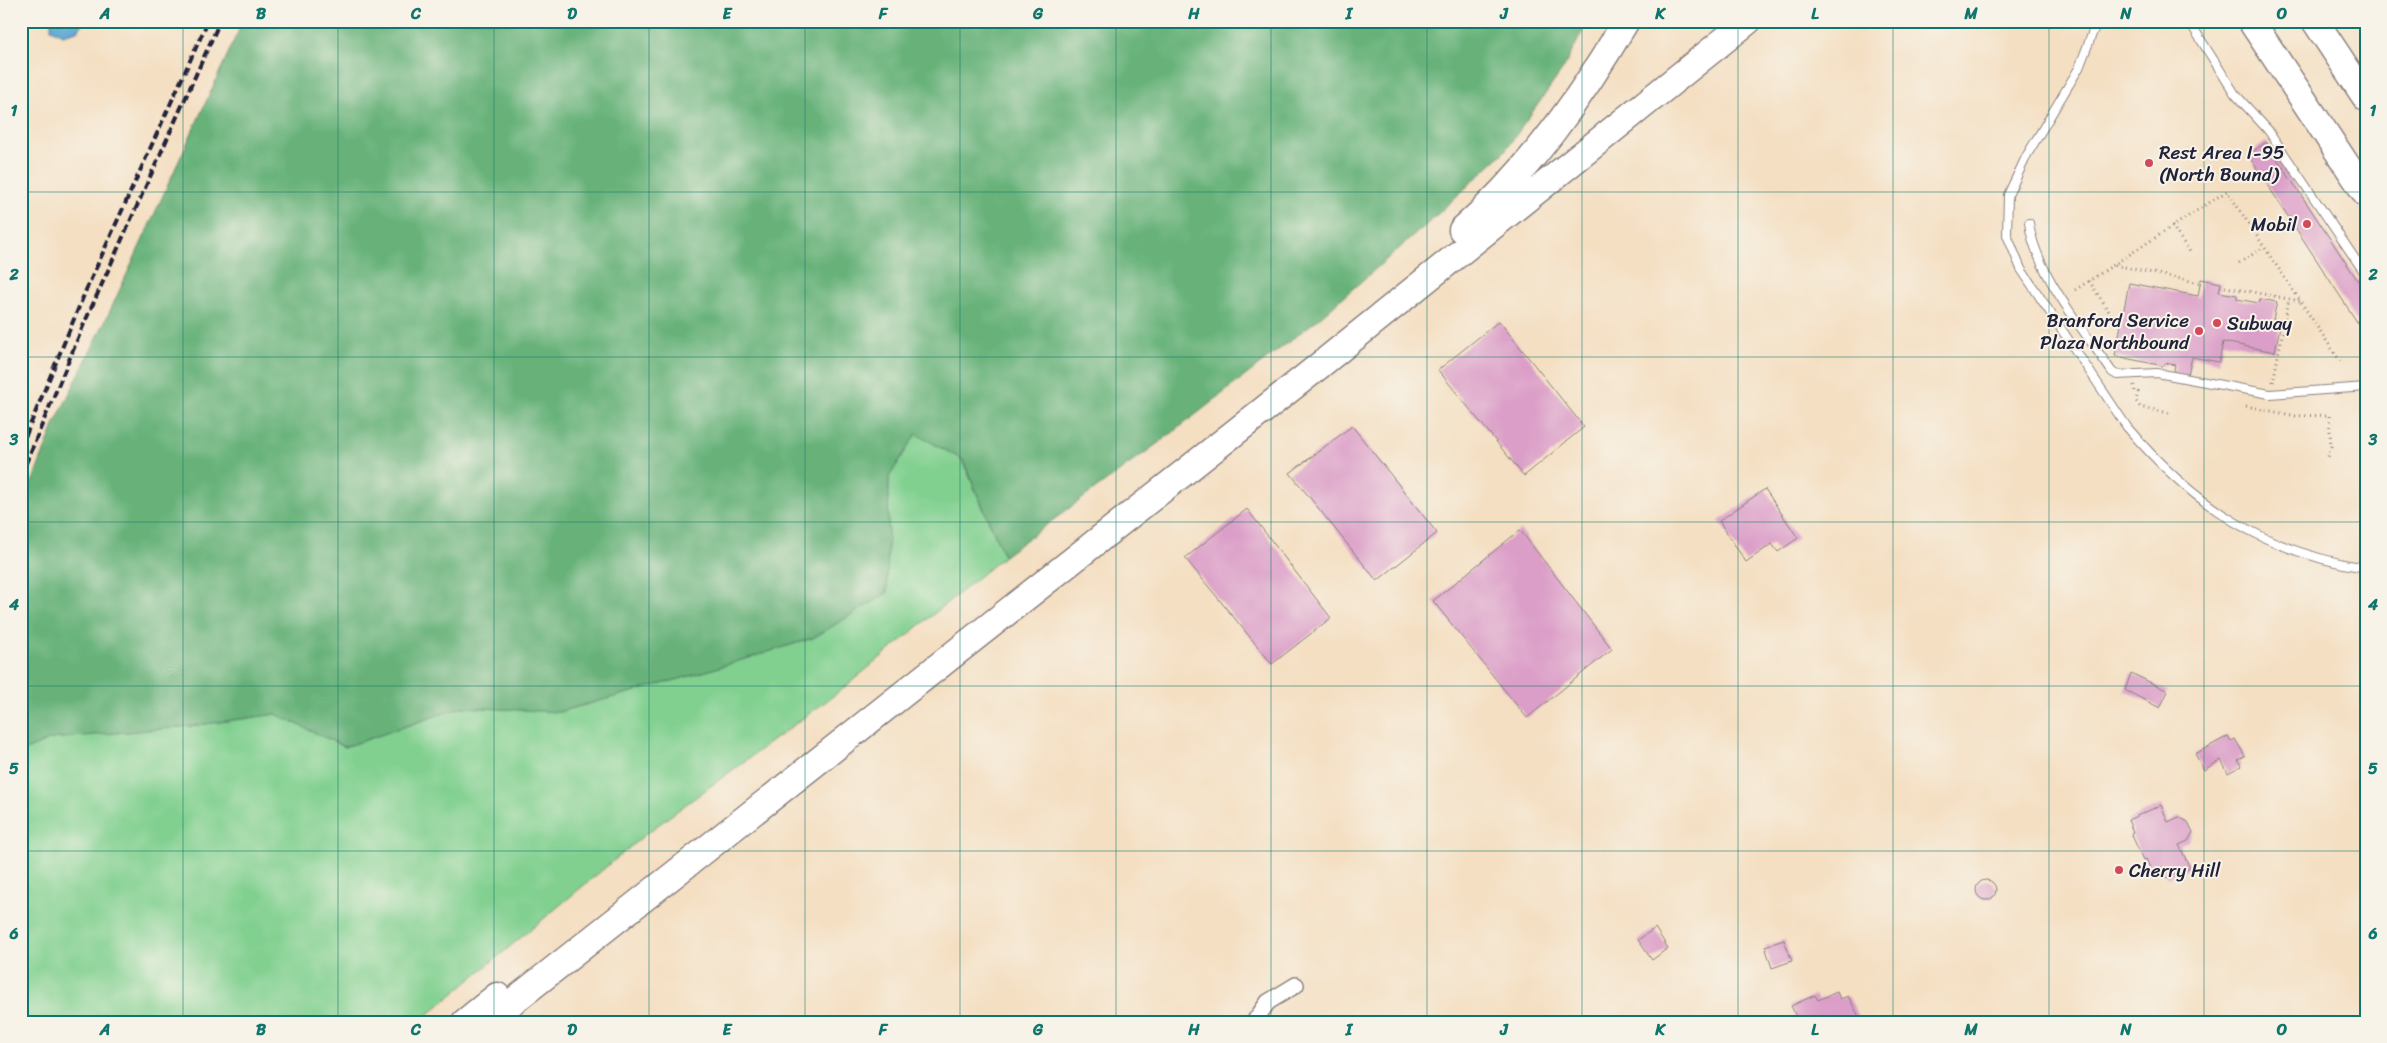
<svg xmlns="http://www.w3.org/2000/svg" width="2387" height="1043" viewBox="0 0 2387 1043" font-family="Sriracha,sans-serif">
<rect width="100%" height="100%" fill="#f7f3e8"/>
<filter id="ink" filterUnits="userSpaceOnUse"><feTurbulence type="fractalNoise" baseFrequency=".02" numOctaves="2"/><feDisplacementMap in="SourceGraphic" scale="10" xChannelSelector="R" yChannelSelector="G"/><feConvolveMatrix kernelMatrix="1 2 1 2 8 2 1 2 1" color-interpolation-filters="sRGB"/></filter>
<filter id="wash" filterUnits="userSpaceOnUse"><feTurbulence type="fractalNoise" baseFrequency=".0096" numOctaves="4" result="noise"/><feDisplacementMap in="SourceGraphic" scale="20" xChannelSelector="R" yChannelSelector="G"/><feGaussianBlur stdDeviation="1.12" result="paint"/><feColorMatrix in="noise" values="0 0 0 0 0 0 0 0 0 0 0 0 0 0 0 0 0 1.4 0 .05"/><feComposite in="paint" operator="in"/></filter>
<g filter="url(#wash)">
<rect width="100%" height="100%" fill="#f4dfc2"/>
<path fill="#81d090" stroke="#527966" d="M916 433 962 460 1004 556 840 691 647 833 419 1022H21V752L51 739 191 726 276 714 345 747 462 707 559 712 690 676 813 638 887 593 889 477Z"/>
<path fill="#68b27a" stroke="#456a5a" d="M243 21H1588L1563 69 1504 152 1426 225 1318 319 1176 430 1004 556 963 460 916 434 889 477 887 593 813 638 690 676 559 712 462 707 345 747 276 714 191 726 51 739 21 752V511L55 423 110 311Z"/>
<path fill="#5ba6d3" stroke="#3e6487" d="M51 21H84L77 31 63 35 51 29Z"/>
<g id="blocks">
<path fill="#db9ec8" d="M2266 142 2366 293V321L2359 325 2248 155Z
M2201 279 2221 283 2219 292 2237 295V299L2259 303 2260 299 2277 302 2273 319 2281 321 2275 352 2223 342 2219 362 2192 357 2188 375H2173L2175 365 2165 363 2164 366 2115 356 2129 283 2198 296Z
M1499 321 1584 427 1524 476 1438 370Z
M1352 426 1437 533 1377 581 1290 473Z
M1765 489 1798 538 1778 552 1772 544 1746 562 1719 521Z
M1247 509 1331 618 1272 664 1185 558Z
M1520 530 1612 649 1527 718 1433 601Z
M2131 673 2168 691 2160 708 2125 690Z
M2228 736 2231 741 2235 739 2245 756 2238 760 2241 766 2228 773 2221 760 2204 770 2195 754Z
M2161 805 2168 822 2179 817 2188 822 2193 832 2188 841 2179 845 2190 868 2167 878 2162 867 2152 872 2146 859 2143 860 2131 833 2133 832 2128 820Z
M1976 890a10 10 0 1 1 20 0a10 10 0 1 1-20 0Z
M1655 928 1668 948 1652 960 1638 940Z
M1784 940 1792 961 1772 968 1765 946Z
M1837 992 1840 999 1848 996 1862 1022H1784L1796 1016 1791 1006 1815 995 1818 1000Z"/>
</g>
</g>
<g filter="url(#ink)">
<use href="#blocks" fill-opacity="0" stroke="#8b807e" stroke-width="1"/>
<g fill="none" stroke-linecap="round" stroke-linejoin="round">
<g stroke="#8b807e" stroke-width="10">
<path id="lane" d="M2097 21 2079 68 2027 155 2008 195 2007 235 2021 269 2127 427C2193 505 2263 552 2366 568
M2189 21 2235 94 2268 130 2366 275
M2029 223C2035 272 2084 330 2112 372L2117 375 2157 373 2270 394 2366 387"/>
</g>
<g stroke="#8b807e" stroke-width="18">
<path id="street" d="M1254 1022 1268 1002 1296 985"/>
</g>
<g stroke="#8b807e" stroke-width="29">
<path id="highway" d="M2251 21 2366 194
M2315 21 2366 98
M1462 230C1529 171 1581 98 1626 21
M465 1022 497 996
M487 1022 1309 374 1748 21"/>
</g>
<path stroke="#8b807e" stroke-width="3" stroke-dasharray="1 4" stroke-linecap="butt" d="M2172 226 2190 252
M2239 263 2264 247
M2115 265 2200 283
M2089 281 2114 319 2123 313
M2220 286 2300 301
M2075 290 2227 191 2340 361
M2273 382 2289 299
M2134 385 2135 392H2138L2136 401 2140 407 2169 413
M2246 406 2296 416 2329 415 2331 446 2328 457"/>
<use href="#lane" stroke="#fff" stroke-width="8"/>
<use href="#street" stroke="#fff" stroke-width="15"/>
<use href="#highway" stroke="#fff" stroke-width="26"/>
<path stroke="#22223b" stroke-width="4" stroke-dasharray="8 4" stroke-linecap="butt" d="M21 447 86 290 208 21
M21 475 84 324 220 21"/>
</g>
</g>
<path fill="none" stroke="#0f766e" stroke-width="1" stroke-opacity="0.55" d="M183 21V1022M338 21V1022M494 21V1022M649 21V1022M805 21V1022M960 21V1022M1116 21V1022M1271 21V1022M1427 21V1022M1582 21V1022M1738 21V1022M1893 21V1022M2049 21V1022M2204 21V1022M21 192H2366M21 357H2366M21 522H2366M21 686H2366M21 851H2366"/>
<g fill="#d1495b" stroke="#f7f3e8" stroke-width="2">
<circle cx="2149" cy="163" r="5"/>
<circle cx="2307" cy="224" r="5"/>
<circle cx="2217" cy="323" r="5"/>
<circle cx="2199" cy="331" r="5"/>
<circle cx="2119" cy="870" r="5"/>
</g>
<g text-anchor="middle" stroke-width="4" stroke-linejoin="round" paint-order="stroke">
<g font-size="19" fill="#22223b" stroke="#f7f3e8" text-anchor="start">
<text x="2159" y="159">Rest Area I-95<tspan x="2159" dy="22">(North Bound)</tspan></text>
<text x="2297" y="231" text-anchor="end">Mobil</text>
<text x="2189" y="327" text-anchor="end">Branford Service<tspan x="2189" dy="22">Plaza Northbound</tspan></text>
<text x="2227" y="330">Subway</text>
<text x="2129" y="877">Cherry Hill</text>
</g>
</g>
<rect width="2387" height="1043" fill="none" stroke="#f7f3e8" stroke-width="55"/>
<rect x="28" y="28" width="2332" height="988" fill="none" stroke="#0f766e" stroke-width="2"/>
<g font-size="16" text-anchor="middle" font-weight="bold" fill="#0f766e">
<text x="105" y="19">A</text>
<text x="261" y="19">B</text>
<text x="416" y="19">C</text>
<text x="572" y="19">D</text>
<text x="727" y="19">E</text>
<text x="883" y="19">F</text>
<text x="1038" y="19">G</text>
<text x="1194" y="19">H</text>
<text x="1349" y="19">I</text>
<text x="1504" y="19">J</text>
<text x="1660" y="19">K</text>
<text x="1815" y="19">L</text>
<text x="1971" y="19">M</text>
<text x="2126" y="19">N</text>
<text x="2282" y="19">O</text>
<text x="14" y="116">1</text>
<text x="2373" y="116">1</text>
<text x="14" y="280">2</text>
<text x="2373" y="280">2</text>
<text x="14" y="445">3</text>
<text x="2373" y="445">3</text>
<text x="14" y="610">4</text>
<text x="2373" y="610">4</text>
<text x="14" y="774">5</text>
<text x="2373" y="774">5</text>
<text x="14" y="939">6</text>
<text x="2373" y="939">6</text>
<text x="105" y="1035">A</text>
<text x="261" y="1035">B</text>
<text x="416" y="1035">C</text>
<text x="572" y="1035">D</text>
<text x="727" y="1035">E</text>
<text x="883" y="1035">F</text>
<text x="1038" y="1035">G</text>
<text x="1194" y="1035">H</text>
<text x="1349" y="1035">I</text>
<text x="1504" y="1035">J</text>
<text x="1660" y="1035">K</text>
<text x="1815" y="1035">L</text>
<text x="1971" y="1035">M</text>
<text x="2126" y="1035">N</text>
<text x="2282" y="1035">O</text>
</g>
</svg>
